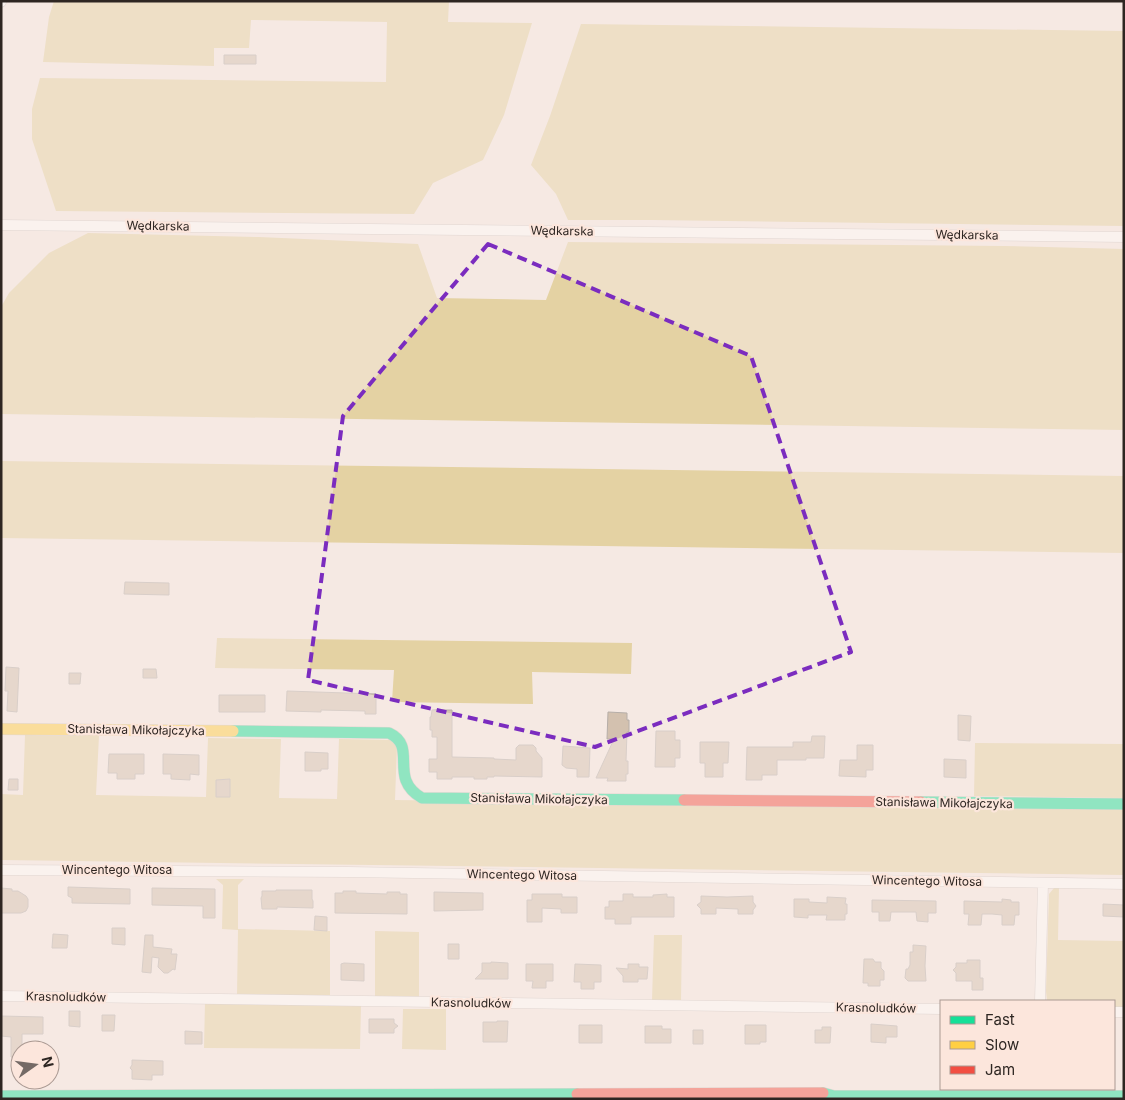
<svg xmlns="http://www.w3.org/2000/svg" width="1125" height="1100" viewBox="0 0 1125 1100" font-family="Inter,sans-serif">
<rect width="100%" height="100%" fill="#f5e9e3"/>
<path fill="#e4d2a3" d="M54 1H449L448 22 532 23 504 115 483 160 433 183 414 214 56 211 32 139V109L40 78 386 82 387 22 251 20 249 48H214V66L43 62 49 17Z
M581 24 1124 31V226L651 220H568L556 194 531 165 550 116Z
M88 233 259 237 418 244 437 298 546 300 568 242 1004 246 1124 249V430L1 414V307L9 293 49 253Z
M1 461 1124 476V553L1 538Z
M217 638 632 643 631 674 532 672 533 704 392 702 394 670 215 668Z
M25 735 99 736 96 795 206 797 208 738 281 739 279 798 337 799 339 739 392 740 397 746 395 800 1124 809V875L1 860V794L23 795Z
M975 743 1124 744V798L974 796Z
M216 879H244L238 885V929L330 931V996L237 995 238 930 222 929 223 885Z
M1059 887 1058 940 1124 941V1008H1114V1001H1047L1046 991 1049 894 1054 888Z
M375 931 419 932V998H375Z
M654 935H682L681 1001 652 1000Z
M205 1002 361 1005 360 1049 204 1048Z
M403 1009H446V1050L402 1049Z"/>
<path fill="#d3c1af" stroke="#b6aea8" d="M224 55H256V64H224Z
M125 582 169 583V595L124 594Z
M6 667 19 668 17 712 7 711 8 691H5Z
M143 669H156L157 678H143Z
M69 673H81L80 684H69Z
M287 691 376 694V714H365V711L321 710V712L286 711Z
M219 695H265V712H219Z
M432 710H452V757L494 758V759L516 760V748L519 745H533L536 748V751L542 758V777L494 776V777H487V779H474V777H452V779H437V772H429V759H437V737H432V730H430V717H431Z
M608 712 627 713V720H629V732H627L626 761H628V774H626V781H607L608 778H596L614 739H607Z
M958 715 971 716 970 741 958 740Z
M656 731H675V740H680V758H675V767H655Z
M812 736H825L824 758H806V760H777V775H762V780H746L747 747H793V742H811Z
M700 742H729L728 763H723V777H705V763H700Z
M857 745H873V770H866V777L839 776 840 760H857Z
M563 746 590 748 589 777H577V769L566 768 562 765Z
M305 752 328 753V769H321V771H305Z
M109 754H144V774H135V779H117V773H108Z
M163 754 199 755V775L190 774V780L171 779V774H163Z
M944 759 966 760V778L944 777Z
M9 779H18V790H8Z
M230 779V797H216V780Z
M68 887 130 889V904L72 903V898L68 896Z
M1 888 12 889V891H18L26 896 28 899V907L26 911 21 913H1Z
M152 888 215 889V918H203V906L152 905Z
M276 890H312V899L313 901V908L277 907V909H262L261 898 262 896V891H276Z
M343 891H356V893L387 894V892H400V894H407V914L335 913V893H343Z
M434 892 483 893V910L434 911Z
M532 894H562V897H577V913H561V909L542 908V922H527V900H532Z
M623 894H633V897H653V895L667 894V897H674V917H631V924H615V919H605V907H609V901H623Z
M701 896 727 897 753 896V902L756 906 753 910V914H738V909L716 908V914H701V909L697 905 701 902Z
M827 897 846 898 845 904H847V914H845V920H826L827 915H808V918L794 917V899H809V902L827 903Z
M1002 899 1011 900V902H1019V915H1015L1014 925H1002V915L992 914H982L981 925H968L969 914H964V901L1002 902Z
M872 900 936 901V913H928V922L917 921 916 912H891L890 921H879V912H872Z
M1103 904 1124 905V917L1103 916Z
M315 916 327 917V931L314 930Z
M112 928H125V945L112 944Z
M53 934 68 935 67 948H52Z
M145 935H153V947L172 949 171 954H177L175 970 173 969 168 973H164L158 967 159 958 152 957 151 973 142 972Z
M448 944H459V959H448Z
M913 945 926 946 925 966 926 981H908L905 978 906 969H908L910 965V952H913Z
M864 959H873L875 962H881V968L884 971V980H880V986H868V983H863Z
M967 960H980V978H983V990H972V981H956V973L953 970 956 967V963H967Z
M491 962 508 963V979H475L482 972V963H491Z
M344 963 364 964V981L341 980V964Z
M526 964H553V981H546V988H532L533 981H526Z
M575 964 601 965V982H594V989H581V982H574Z
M628 964H639V967H648L647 979H638V982H623V976L616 968 628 969Z
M69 1011H80V1027L69 1026Z
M102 1015H115L114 1031H102Z
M1 1016 43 1017V1034H22V1050H20V1058L11 1057V1037L1 1036Z
M369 1019H394V1023L398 1026 394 1029V1033H369Z
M497 1021H508L507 1042H483V1022H497Z
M871 1024 897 1026V1037H886V1043L871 1042Z
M579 1025H602V1043H579Z
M745 1025H766V1042H760V1044H745Z
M645 1026H662V1029H671V1043H645Z
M822 1027H831L830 1043H815V1030H822Z
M693 1030H703V1044H693Z
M185 1031 202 1032V1044H185Z
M132 1060 163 1061V1075H152V1080L132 1079V1070L130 1068 132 1065Z"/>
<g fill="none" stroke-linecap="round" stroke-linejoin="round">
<g stroke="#c8bfba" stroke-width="11">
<path id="street" d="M1 2V1
M1 225 1124 237
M1 870 348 872 1124 884
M1 996 941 1009
M1040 1001 1043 883
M1114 1012H1124"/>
</g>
<g stroke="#c8bfba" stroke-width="12">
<path id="fast" d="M233 731 389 733C419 747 387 778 422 798L684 800
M921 802 1124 804
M823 1093 834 1096H1124
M1 1096 577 1094"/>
</g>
<g stroke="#c8bfba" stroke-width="12">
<path id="slow" d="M1 729 233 731"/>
</g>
<g stroke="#c8bfba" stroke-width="12">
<path id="jam" d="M684 800 921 802
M577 1094 823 1093"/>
</g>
<use href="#street" stroke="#fefcfb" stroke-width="10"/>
<use href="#fast" stroke="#16e098" stroke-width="11"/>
<use href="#slow" stroke="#ffcf43" stroke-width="11"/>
<use href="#jam" stroke="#f24e42" stroke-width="11"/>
</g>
<path d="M0 0H1125V1100H0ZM488 244 751 356 851 652 595 747 308 680 343 416Z" fill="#f5e9e3" fill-opacity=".55" fill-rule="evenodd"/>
<path fill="none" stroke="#7b2cbf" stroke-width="4" stroke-dasharray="10 6" stroke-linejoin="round" d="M488 244 751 356 851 652 595 747 308 680 343 416Z"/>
<g text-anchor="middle" stroke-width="4.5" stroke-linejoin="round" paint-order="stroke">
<g font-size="12" fill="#2e2622" stroke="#fce6dc">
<text transform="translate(158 226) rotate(1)" y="4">Wędkarska</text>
<text transform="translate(562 231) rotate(1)" y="4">Wędkarska</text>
<text transform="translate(967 235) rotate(1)" y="4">Wędkarska</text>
<text transform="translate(136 730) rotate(1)" y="4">Stanisława Mikołajczyka</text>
<text transform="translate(539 799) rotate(1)" y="4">Stanisława Mikołajczyka</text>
<text transform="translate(944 803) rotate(1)" y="4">Stanisława Mikołajczyka</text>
<text x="117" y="874">Wincentego Witosa</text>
<text transform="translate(522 875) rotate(1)" y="4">Wincentego Witosa</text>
<text transform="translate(927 881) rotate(1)" y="4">Wincentego Witosa</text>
<text transform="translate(66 997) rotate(1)" y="4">Krasnoludków</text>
<text transform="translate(471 1003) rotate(1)" y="4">Krasnoludków</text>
<text transform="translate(876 1008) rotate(1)" y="4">Krasnoludków</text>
</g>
</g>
<rect width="1125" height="1100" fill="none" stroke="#2e2622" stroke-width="5"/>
<rect x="940" y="1000" width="175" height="90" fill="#fce6dc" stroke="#aa9992"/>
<rect x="950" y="1016" width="25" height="8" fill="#16e098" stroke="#aa9992"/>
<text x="985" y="1025" font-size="15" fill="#2e2622">Fast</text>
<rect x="950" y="1041" width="25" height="8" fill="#ffcf43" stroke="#aa9992"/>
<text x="985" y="1050" font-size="15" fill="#2e2622">Slow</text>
<rect x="950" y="1066" width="25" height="8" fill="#f24e42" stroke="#aa9992"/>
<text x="985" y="1075" font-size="15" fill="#2e2622">Jam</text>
<g transform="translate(35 1065) rotate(76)"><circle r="24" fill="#fce6dc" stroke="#aa9992"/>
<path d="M0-4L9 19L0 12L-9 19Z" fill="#746a66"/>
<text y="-8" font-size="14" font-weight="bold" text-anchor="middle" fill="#2e2622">N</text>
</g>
</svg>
